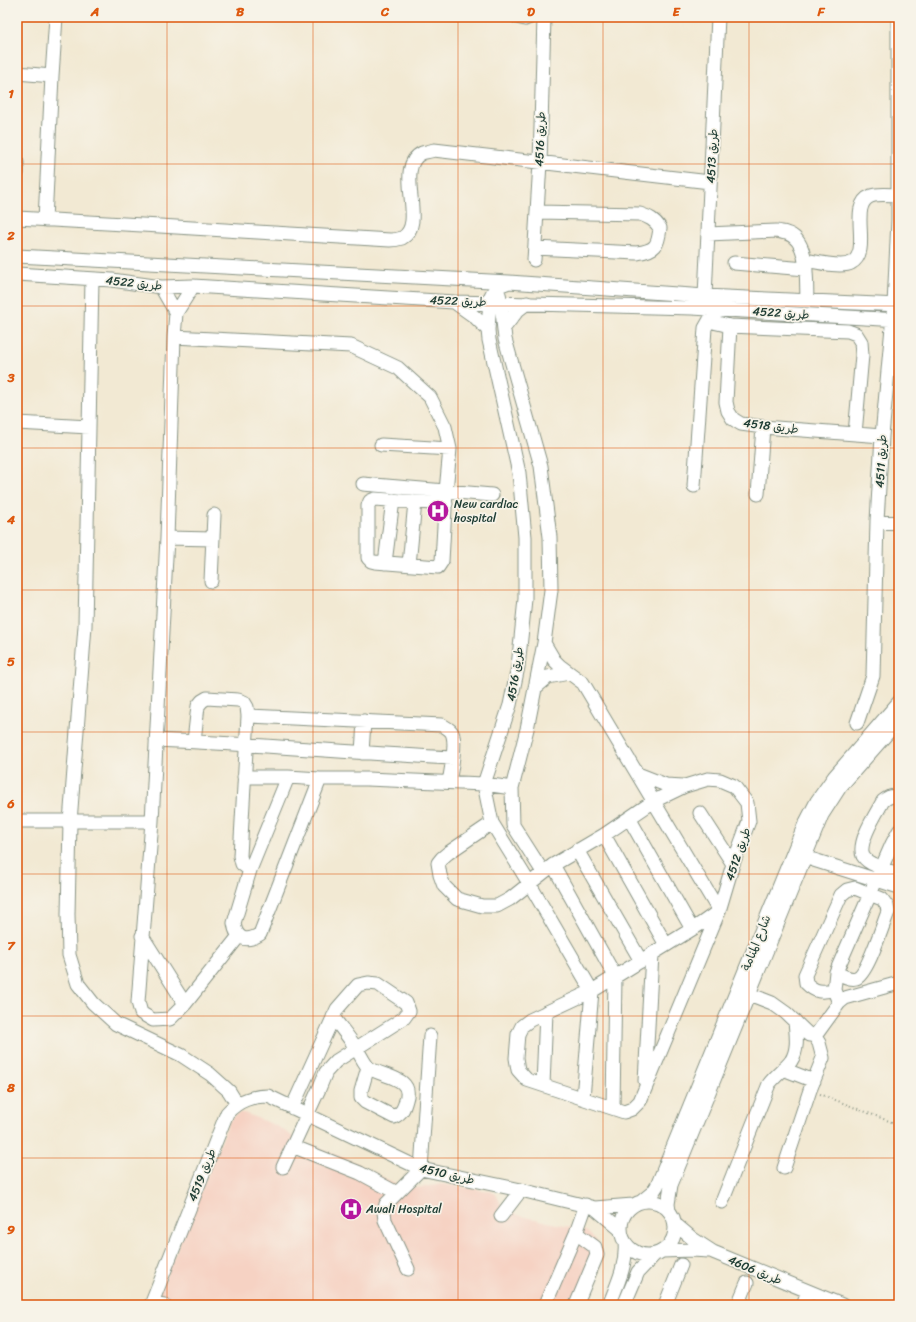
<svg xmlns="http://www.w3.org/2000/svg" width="916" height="1322" viewBox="0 0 916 1322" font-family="Sriracha,'Playpen Sans Arabic',sans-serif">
<rect width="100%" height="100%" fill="#f7f3e8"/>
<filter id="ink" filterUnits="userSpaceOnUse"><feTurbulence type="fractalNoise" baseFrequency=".025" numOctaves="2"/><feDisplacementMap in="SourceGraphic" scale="8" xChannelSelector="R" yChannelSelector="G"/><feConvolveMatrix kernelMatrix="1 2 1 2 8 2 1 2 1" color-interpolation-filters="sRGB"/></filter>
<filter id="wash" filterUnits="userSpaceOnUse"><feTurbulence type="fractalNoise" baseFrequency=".012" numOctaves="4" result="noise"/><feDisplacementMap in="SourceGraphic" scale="16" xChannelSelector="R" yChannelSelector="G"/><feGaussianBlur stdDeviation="0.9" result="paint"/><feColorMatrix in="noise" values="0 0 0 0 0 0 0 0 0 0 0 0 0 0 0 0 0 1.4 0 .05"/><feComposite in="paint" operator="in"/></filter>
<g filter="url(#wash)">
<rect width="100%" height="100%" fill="#f2e9d3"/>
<path fill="#f6d2c3" d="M238 1113H244L277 1126 299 1141 350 1160 394 1183 416 1188 441 1184 490 1191 496 1194 501 1204 518 1215 586 1231 596 1240 602 1252 601 1264 585 1305H154L229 1122Z"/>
</g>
<g filter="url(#ink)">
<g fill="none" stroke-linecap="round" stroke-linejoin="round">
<g stroke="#889384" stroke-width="15">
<path id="minor" d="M517 17 525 19 530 17
M17 73 52 76
M17 162V173
M17 218 160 226 390 240C394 240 399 239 402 238 428 224 393 167 422 153 426 152 431 151 434 150L710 182
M45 220 52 76 56 17
M708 234 777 231C780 232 783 232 786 233 810 239 806 282 807 301
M535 248 637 253C656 250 658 246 660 228 655 220 649 217 640 214L537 212
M17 256 509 282 705 296 899 305
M534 260 540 163 544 17
M805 260C816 262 842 268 851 263 873 252 847 205 871 196 878 193 891 195 899 195
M734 263 806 269
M17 274 112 280 161 287 193 286 454 302 692 308 899 320
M92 279 85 626 70 822 68 914 69 955 78 984 93 1003 116 1024 181 1055 210 1074 229 1091 237 1104
M507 283C498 285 493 290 490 298L488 330 489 340 519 473 525 537V599L518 667 510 705 484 784 492 823 529 883 592 991
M193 286 176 313 174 337 167 538 152 821 138 1002 141 1013 153 1020 170 1019 185 1004 239 936
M161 287 176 313
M499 294 501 302 505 339 541 466 550 537 551 590 544 643 527 729 512 788 513 825 543 872
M705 296 718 17
M454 302 475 317 488 330
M709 321 730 326 848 331 856 334 861 342 862 355 855 434
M730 326 726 402 728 411 733 419 741 424 763 427 882 436
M504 328 518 310 527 303
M174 337 351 346 398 368 430 397 445 427 450 449 446 491 442 561 438 567 375 562 371 561 368 558V506L370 501 375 499 446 504
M17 423 89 427
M381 445 450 449
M363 484 492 495
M694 486 705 328 713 314
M758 494 763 427
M877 521 899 523
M167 538 213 539
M385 563 393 500
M409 565 415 502
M211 581 214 515
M544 643 554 660 560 666 583 683 719 911
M535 688 548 677 569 673
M248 716 442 725C447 728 452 730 453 736 456 746 451 771 449 782
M857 723 873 676 877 521 882 436 894 305 898 220V17
M156 740C255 744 354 753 453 758
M194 741 198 706 202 701 207 698 238 700 244 702 247 707 248 716 240 856 242 864 250 870 234 923C236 939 246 943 260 934L320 779
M362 753 364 721
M638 774 666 785 683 786
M244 777H288L320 779H367L484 784 512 788
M899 798C893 794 888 797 883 801 876 814 857 842 863 856 866 861 870 863 875 865 882 869 891 873 899 872
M700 813 733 864
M629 818 692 929
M17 821H152
M492 823 448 853 442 858 438 863 440 875 444 886 457 899 482 906H497L510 899 553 865 604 835 654 801 685 786 708 779 720 780 734 786 747 803 749 821 733 864 719 911 640 1101 632 1109 624 1112 527 1080 518 1070 516 1058 518 1034 522 1026 530 1020 592 991 702 923 719 911
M604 835 666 945
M577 850 641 961
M798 855 899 887
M553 865 615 976 613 1108
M250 870 288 777
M142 936 185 1004
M834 990C821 992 816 993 806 983L805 975 841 895 847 890 855 888 882 899 887 906 888 912C883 924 867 975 856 978 850 980 841 975 836 972
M749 994 772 1003 786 1013 809 1035H814L818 1032 839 1003 845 998 899 983
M839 1003 834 990 836 972 892 844 899 831
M333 1017C341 1028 350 1038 357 1050 361 1055 364 1064 369 1068 383 1077 414 1077 406 1100 404 1108 402 1113 394 1117L365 1102 361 1098V1091L368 1067
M783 1069 814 1081
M645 1081 652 954
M543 1085 546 1012
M583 1098 592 991
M292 1146 360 1173 397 1193
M283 1167 319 1089 326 1072 336 1061 404 1018 409 1011 406 1003 378 984 368 983 358 985 337 1009 292 1108
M784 1168 810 1090 823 1058 819 1043 814 1035
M642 1201 653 1192 657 1186 804 826 817 801 834 777 899 702
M621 1228a27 27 0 1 1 54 0a27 27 0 1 1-54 0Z
M722 1202 769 1084C776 1075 785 1069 791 1061 799 1049 796 1034 795 1021
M595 1208 633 1205
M669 1211 668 1204 671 1185 822 815 840 787 899 720
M501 1216 521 1190
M675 1224 693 1239 713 1252 842 1305
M662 1251 692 1250 709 1251
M408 1269 385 1220 384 1212 386 1204 421 1169 430 1036
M152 1303 164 1305
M151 1305 227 1113C239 1100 252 1096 268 1096L421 1169 521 1190 595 1208 621 1230
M545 1305 576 1233 586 1205
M576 1305 597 1255 595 1247 576 1233
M609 1305C617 1285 627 1265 625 1243
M624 1305 638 1272 655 1254
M665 1305 681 1265
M738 1305 747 1283
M803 1305 808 1291"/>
</g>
<path stroke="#889384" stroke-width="2" stroke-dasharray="1 3" stroke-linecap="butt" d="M820 1094 899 1125"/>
<use href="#minor" stroke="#fff" stroke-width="13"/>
</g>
</g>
<path fill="none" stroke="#de580e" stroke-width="1" stroke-opacity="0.55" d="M167 17V1305M313 17V1305M458 17V1305M603 17V1305M749 17V1305M17 164H899M17 306H899M17 448H899M17 590H899M17 732H899M17 874H899M17 1016H899M17 1158H899"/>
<defs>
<g id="hospital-disc" transform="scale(1.15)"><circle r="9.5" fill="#b5179e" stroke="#f7f3e8"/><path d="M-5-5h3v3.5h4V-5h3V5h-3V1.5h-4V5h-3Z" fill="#fff"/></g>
</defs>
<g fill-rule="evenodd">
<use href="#hospital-disc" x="438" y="511"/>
<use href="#hospital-disc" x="351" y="1209"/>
</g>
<g text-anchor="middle" stroke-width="3.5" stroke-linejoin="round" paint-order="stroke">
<g font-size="12" fill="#1f3d34" stroke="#f7f3e8">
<text transform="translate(540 139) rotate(-88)" y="4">طريق 4516</text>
<text transform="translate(712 156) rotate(-87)" y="4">طريق 4513</text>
<text transform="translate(134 283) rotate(6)" y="4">طريق 4522</text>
<text transform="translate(458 301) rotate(2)" y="4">طريق 4522</text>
<text transform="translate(781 313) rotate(4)" y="4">طريق 4522</text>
<text transform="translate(771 426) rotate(7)" y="4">طريق 4518</text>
<text transform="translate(881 461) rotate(-87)" y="4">طريق 4511</text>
<text transform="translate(515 674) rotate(-81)" y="4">طريق 4516</text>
<text transform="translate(738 854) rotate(-71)" y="4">طريق 4512</text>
<text transform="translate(756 943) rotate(-68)" y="4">شارع المنامة</text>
<text transform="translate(447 1174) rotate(13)" y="4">طريق 4510</text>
<text transform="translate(202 1175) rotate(-68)" y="4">طريق 4519</text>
<text transform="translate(755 1270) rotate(23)" y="4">طريق 4606</text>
</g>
<g font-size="12" fill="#1f3d34" stroke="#f7f3e8" text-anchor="start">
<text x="454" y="508">New cardiac<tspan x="454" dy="14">hospital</tspan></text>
<text x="366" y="1213">Awali Hospital</text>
</g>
</g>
<rect width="916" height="1322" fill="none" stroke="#f7f3e8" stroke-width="44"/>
<rect x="22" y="22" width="872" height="1278" fill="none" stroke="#de580e" stroke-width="1.5"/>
<g font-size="13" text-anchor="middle" font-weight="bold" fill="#de580e">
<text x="95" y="16">A</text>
<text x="240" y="16">B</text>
<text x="385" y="16">C</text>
<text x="531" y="16">D</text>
<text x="676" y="16">E</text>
<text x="821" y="16">F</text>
<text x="11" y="98">1</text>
<text x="11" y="240">2</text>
<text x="11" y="382">3</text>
<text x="11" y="524">4</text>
<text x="11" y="666">5</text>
<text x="11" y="808">6</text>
<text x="11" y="950">7</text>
<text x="11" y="1092">8</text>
<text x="11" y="1234">9</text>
</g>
</svg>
